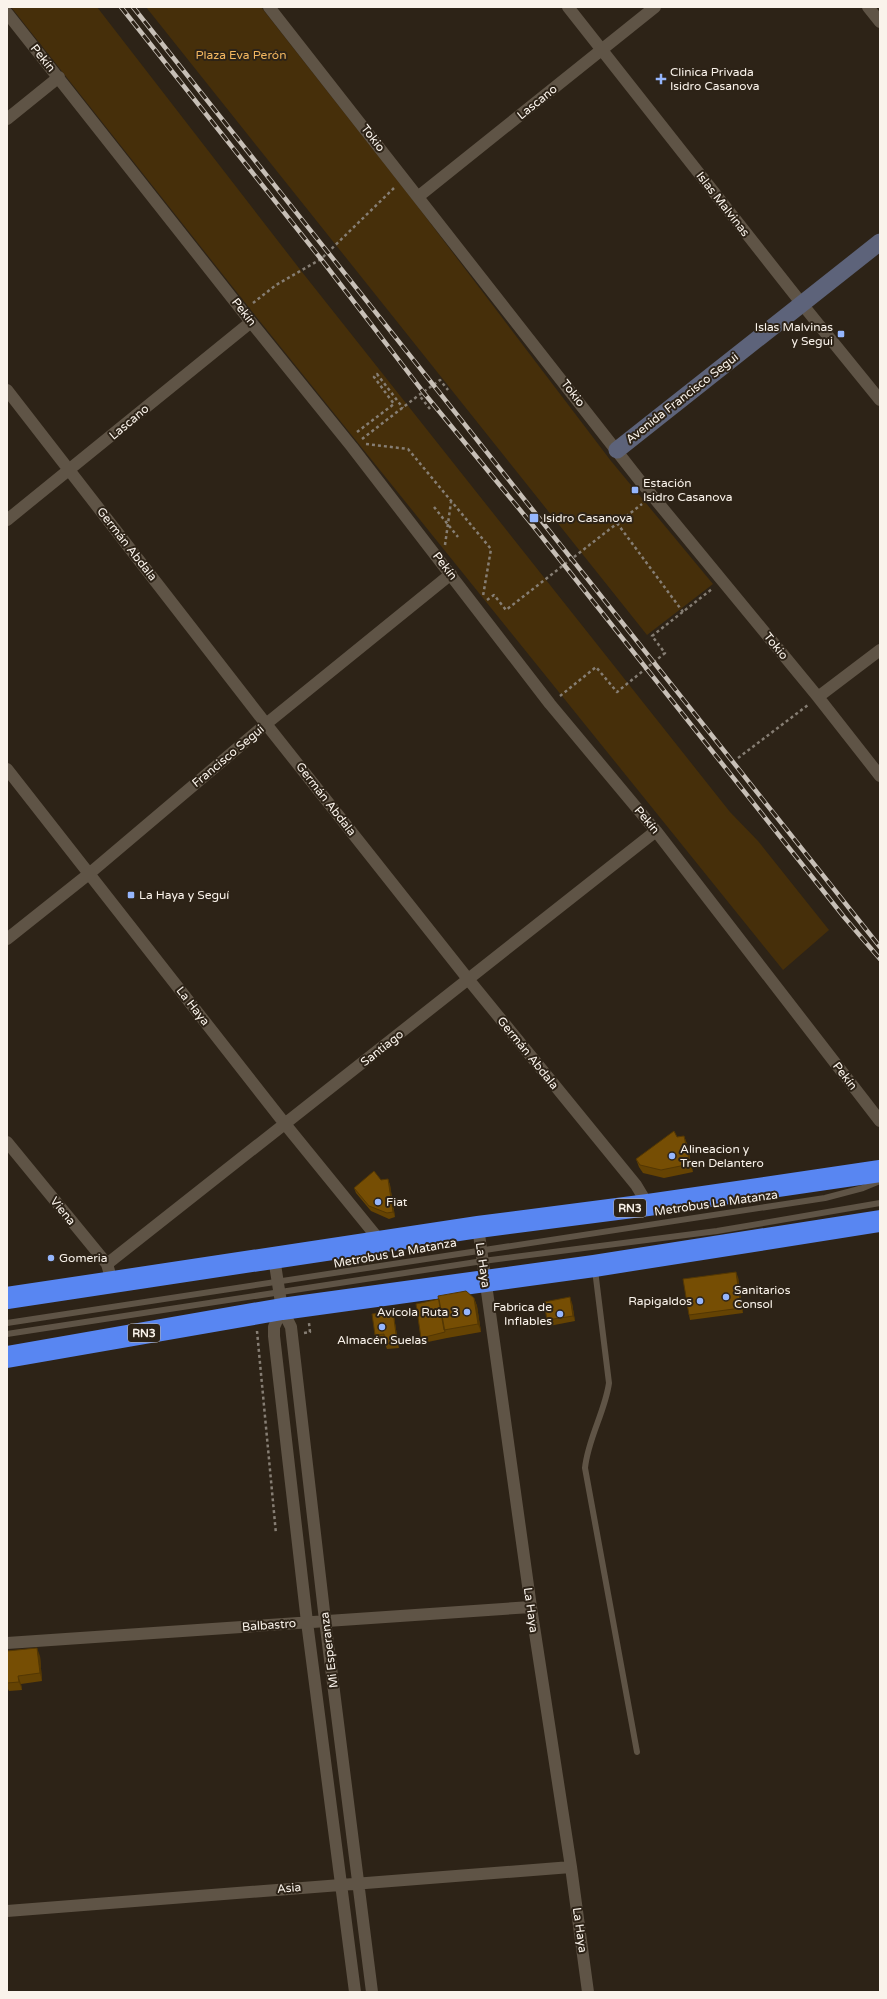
<svg xmlns="http://www.w3.org/2000/svg" width="887" height="1999" viewBox="0 0 887 1999" font-family="'Varela Round',sans-serif">
<rect width="100%" height="100%" fill="#2d2317"/>
<path fill="#462f0a" d="M11 7H97L302 272 730 812 758 841 829 930 783 970 254 314Z
M146 7H261L412 199 611 461 713 584 647 635Z"/>
<g fill="none" stroke-linecap="round" stroke-linejoin="round">
<path stroke="#867e74" stroke-width="2.5" stroke-dasharray="3 3" stroke-linecap="butt" d="M253 303 276 285 321 259 394 188
M430 409 419 395 440 380 448 390
M357 432 394 404 374 377 377 374 403 408
M362 439 419 395
M366 444 408 449 491 549 483 596
M434 507 458 537
M617 523 683 612
M445 545 451 502
M487 600 494 595 506 610 642 504
M560 696 596 667 617 692 665 653 652 636 712 589
M738 758 808 705
M257 1331 276 1534
M304 1333 310 1332 309 1323"/>
<path stroke="#5f5446" stroke-width="6" d="M595 1270 609 1383C605 1412 588 1438 585 1468L637 1752
M7 1323C280 1283 552 1238 825 1198L863 1188 880 1181
M7 1334 483 1261 717 1231 880 1203"/>
<path stroke="#5f5446" stroke-width="12" d="M269 7 641 482 818 697 880 776
M568 7 802 304 880 400
M868 7 880 22
M7 13 251 322 352 447 550 704 656 831 880 1121
M7 119 59 77
M419 196 655 7
M7 390 266 724 468 979 636 1185 648 1205
M7 520 251 322
M818 697 880 650
M7 769 285 1124 381 1242
M7 939 90 873 266 724 451 574
M7 1142 107 1264 109 1271
M478 1227 531 1607 571 1867 588 1992
M274 1258 282 1309 291 1327 325 1620 372 1992
M107 1264 656 831
M282 1309 274 1327V1336L307 1622 355 1992
M7 1643 531 1607
M7 1911 571 1867"/>
<path stroke="#5d637a" stroke-width="17" d="M617 450 880 242"/>
<path stroke="#5886f2" stroke-width="22" d="M7 1298 478 1227 648 1205 880 1171
M7 1357 282 1309 594 1266 880 1221"/>
<g stroke="#c7bfb6" stroke-width="4.5">
<path id="rail" d="M121 7 321 259 424 393 530 522 844 917 880 959
M133 7 880 947"/>
</g>
<use href="#rail" stroke="#2d2317" stroke-width="3" stroke-dasharray="9" stroke-linecap="butt"/>
</g>
<path fill="#654303" d="M684 1136 687 1144 693 1172 664 1178 643 1173 639 1167 636 1159 677 1137Z
M388 1179 390 1185 395 1217 389 1219 371 1211 356 1193 354 1188 381 1180Z
M738 1277 743 1313 690 1320 689 1315Z
M474 1298 477 1306 481 1332 447 1338 423 1343 421 1338Z
M572 1303 575 1321 549 1326 547 1320Z
M393 1311 394 1317 399 1348 387 1349 385 1344V1340L377 1341 375 1335Z
M7 1651 40 1656 42 1681 21 1684 22 1690 9 1691 7 1687Z"/>
<path fill="#533703" d="M684 1136 687 1144 693 1172 690 1164Z
M388 1179 390 1185 395 1217 393 1212Z
M736 1272 738 1277 743 1313 741 1308Z
M570 1297 572 1303 575 1321 573 1316Z
M474 1298 477 1306 481 1332 478 1324Z
M393 1311 394 1317 399 1348 397 1342Z
M37 1648 40 1656 42 1681 40 1673Z
M18 1676 21 1684 22 1690 19 1682Z"/>
<path fill="#764e04" stroke="#533703" d="M674 1131 677 1137 684 1136 690 1164 661 1170 640 1165 636 1159Z
M374 1171 381 1180 388 1179 393 1212 387 1213 369 1206 354 1188Z
M736 1272 741 1308 689 1315 683 1279Z
M466 1291 474 1298 478 1324 444 1330 438 1296Z
M570 1297 573 1316 547 1320 544 1302Z
M439 1299 445 1332 421 1338 416 1304Z
M393 1311 397 1342 385 1344 384 1334 375 1335 372 1314Z
M37 1648 40 1673 18 1676 19 1682 7 1683V1651Z"/>
<g fill="#95b6fd" stroke="#2d2317" stroke-width="1.5">
<path d="M659 73h4v4h4v4h-4v4h-4v-4h-4v-4h4z"/>
<rect x="837" y="330" width="8" height="8" rx="2"/>
<rect x="631" y="486" width="8" height="8" rx="2"/>
<rect x="529" y="513" width="10" height="10" rx="2"/>
<rect x="127" y="891" width="8" height="8" rx="2"/>
<circle cx="672" cy="1156" r="4"/>
<circle cx="378" cy="1202" r="4"/>
<circle cx="51" cy="1258" r="4"/>
<circle cx="726" cy="1297" r="4"/>
<circle cx="700" cy="1301" r="4"/>
<circle cx="467" cy="1312" r="4"/>
<circle cx="560" cy="1314" r="4"/>
<circle cx="382" cy="1327" r="4"/>
</g>
<g text-anchor="middle" stroke-width="4" stroke-linejoin="round" paint-order="stroke">
<g fill="#2d2317" stroke="#bcb5ab" stroke-width="1">
<rect x="614" y="1199" width="32" height="18" rx="3"/>
<rect x="128" y="1324" width="32" height="18" rx="3"/>
</g>
<g font-size="11" font-weight="bold" fill="#faf3eb">
<text x="630" y="1212">RN3</text>
<text x="144" y="1337">RN3</text>
</g>
<g font-size="12" fill="#f2b65f" stroke="#2d2317">
<text x="241" y="59">Plaza Eva Perón</text>
</g>
<g font-size="12" fill="#faf3eb" stroke="#2d2317">
<text transform="translate(43 58) rotate(51)" y="4">Pekín</text>
<text transform="translate(537 102) rotate(-39)" y="4">Lascano</text>
<text transform="translate(373 138) rotate(52)" y="4">Tokio</text>
<text transform="translate(723 204) rotate(52)" y="4">Islas Malvinas</text>
<text transform="translate(244 312) rotate(52)" y="4">Pekín</text>
<text transform="translate(573 393) rotate(52)" y="4">Tokio</text>
<text transform="translate(682 398) rotate(-38)" y="4">Avenida Francisco Segui</text>
<text transform="translate(129 422) rotate(-40)" y="4">Lascano</text>
<text transform="translate(127 544) rotate(52)" y="4">Germán Abdala</text>
<text transform="translate(445 566) rotate(52)" y="4">Pekín</text>
<text transform="translate(776 646) rotate(51)" y="4">Tokio</text>
<text transform="translate(228 756) rotate(-40)" y="4">Francisco Segui</text>
<text transform="translate(326 799) rotate(52)" y="4">Germán Abdala</text>
<text transform="translate(647 820) rotate(50)" y="4">Pekín</text>
<text transform="translate(193 1006) rotate(52)" y="4">La Haya</text>
<text transform="translate(382 1048) rotate(-38)" y="4">Santiago</text>
<text transform="translate(528 1053) rotate(51)" y="4">Germán Abdala</text>
<text transform="translate(845 1076) rotate(52)" y="4">Pekín</text>
<text transform="translate(716 1203) rotate(-8)" y="4">Metrobus La Matanza</text>
<text transform="translate(63 1211) rotate(51)" y="4">Viena</text>
<text transform="translate(395 1253) rotate(-10)" y="4">Metrobus La Matanza</text>
<text transform="translate(483 1265) rotate(82)" y="4">La Haya</text>
<text transform="translate(531 1610) rotate(82)" y="4">La Haya</text>
<text transform="translate(269 1625) rotate(-4)" y="4">Balbastro</text>
<text transform="translate(329 1650) rotate(-97)" y="4">Mi Esperanza</text>
<text transform="translate(289 1888) rotate(-5)" y="4">Asia</text>
<text transform="translate(580 1930) rotate(82)" y="4">La Haya</text>
</g>
<g font-size="12" fill="#faf3eb" stroke="#2d2317" text-anchor="start">
<text x="670" y="76">Clinica Privada<tspan x="670" dy="14">Isidro Casanova</tspan></text>
<text x="833" y="331" text-anchor="end">Islas Malvinas<tspan x="833" dy="14">y Segui</tspan></text>
<text x="643" y="487">Estación<tspan x="643" dy="14">Isidro Casanova</tspan></text>
<text x="543" y="522">Isidro Casanova</text>
<text x="139" y="899">La Haya y Seguí</text>
<text x="680" y="1153">Alineacion y<tspan x="680" dy="14">Tren Delantero</tspan></text>
<text x="386" y="1206">Fiat</text>
<text x="59" y="1262">Gomeria</text>
<text x="734" y="1294">Sanitarios<tspan x="734" dy="14">Consol</tspan></text>
<text x="692" y="1305" text-anchor="end">Rapigaldos</text>
<text x="552" y="1311" text-anchor="end">Fabrica de<tspan x="552" dy="14">Inflables</tspan></text>
<text x="459" y="1316" text-anchor="end">Avícola Ruta 3</text>
<text x="382" y="1344" text-anchor="middle">Almacén Suelas</text>
</g>
</g>
<rect width="887" height="1999" fill="none" stroke="#faf3eb" stroke-width="16"/>
</svg>
